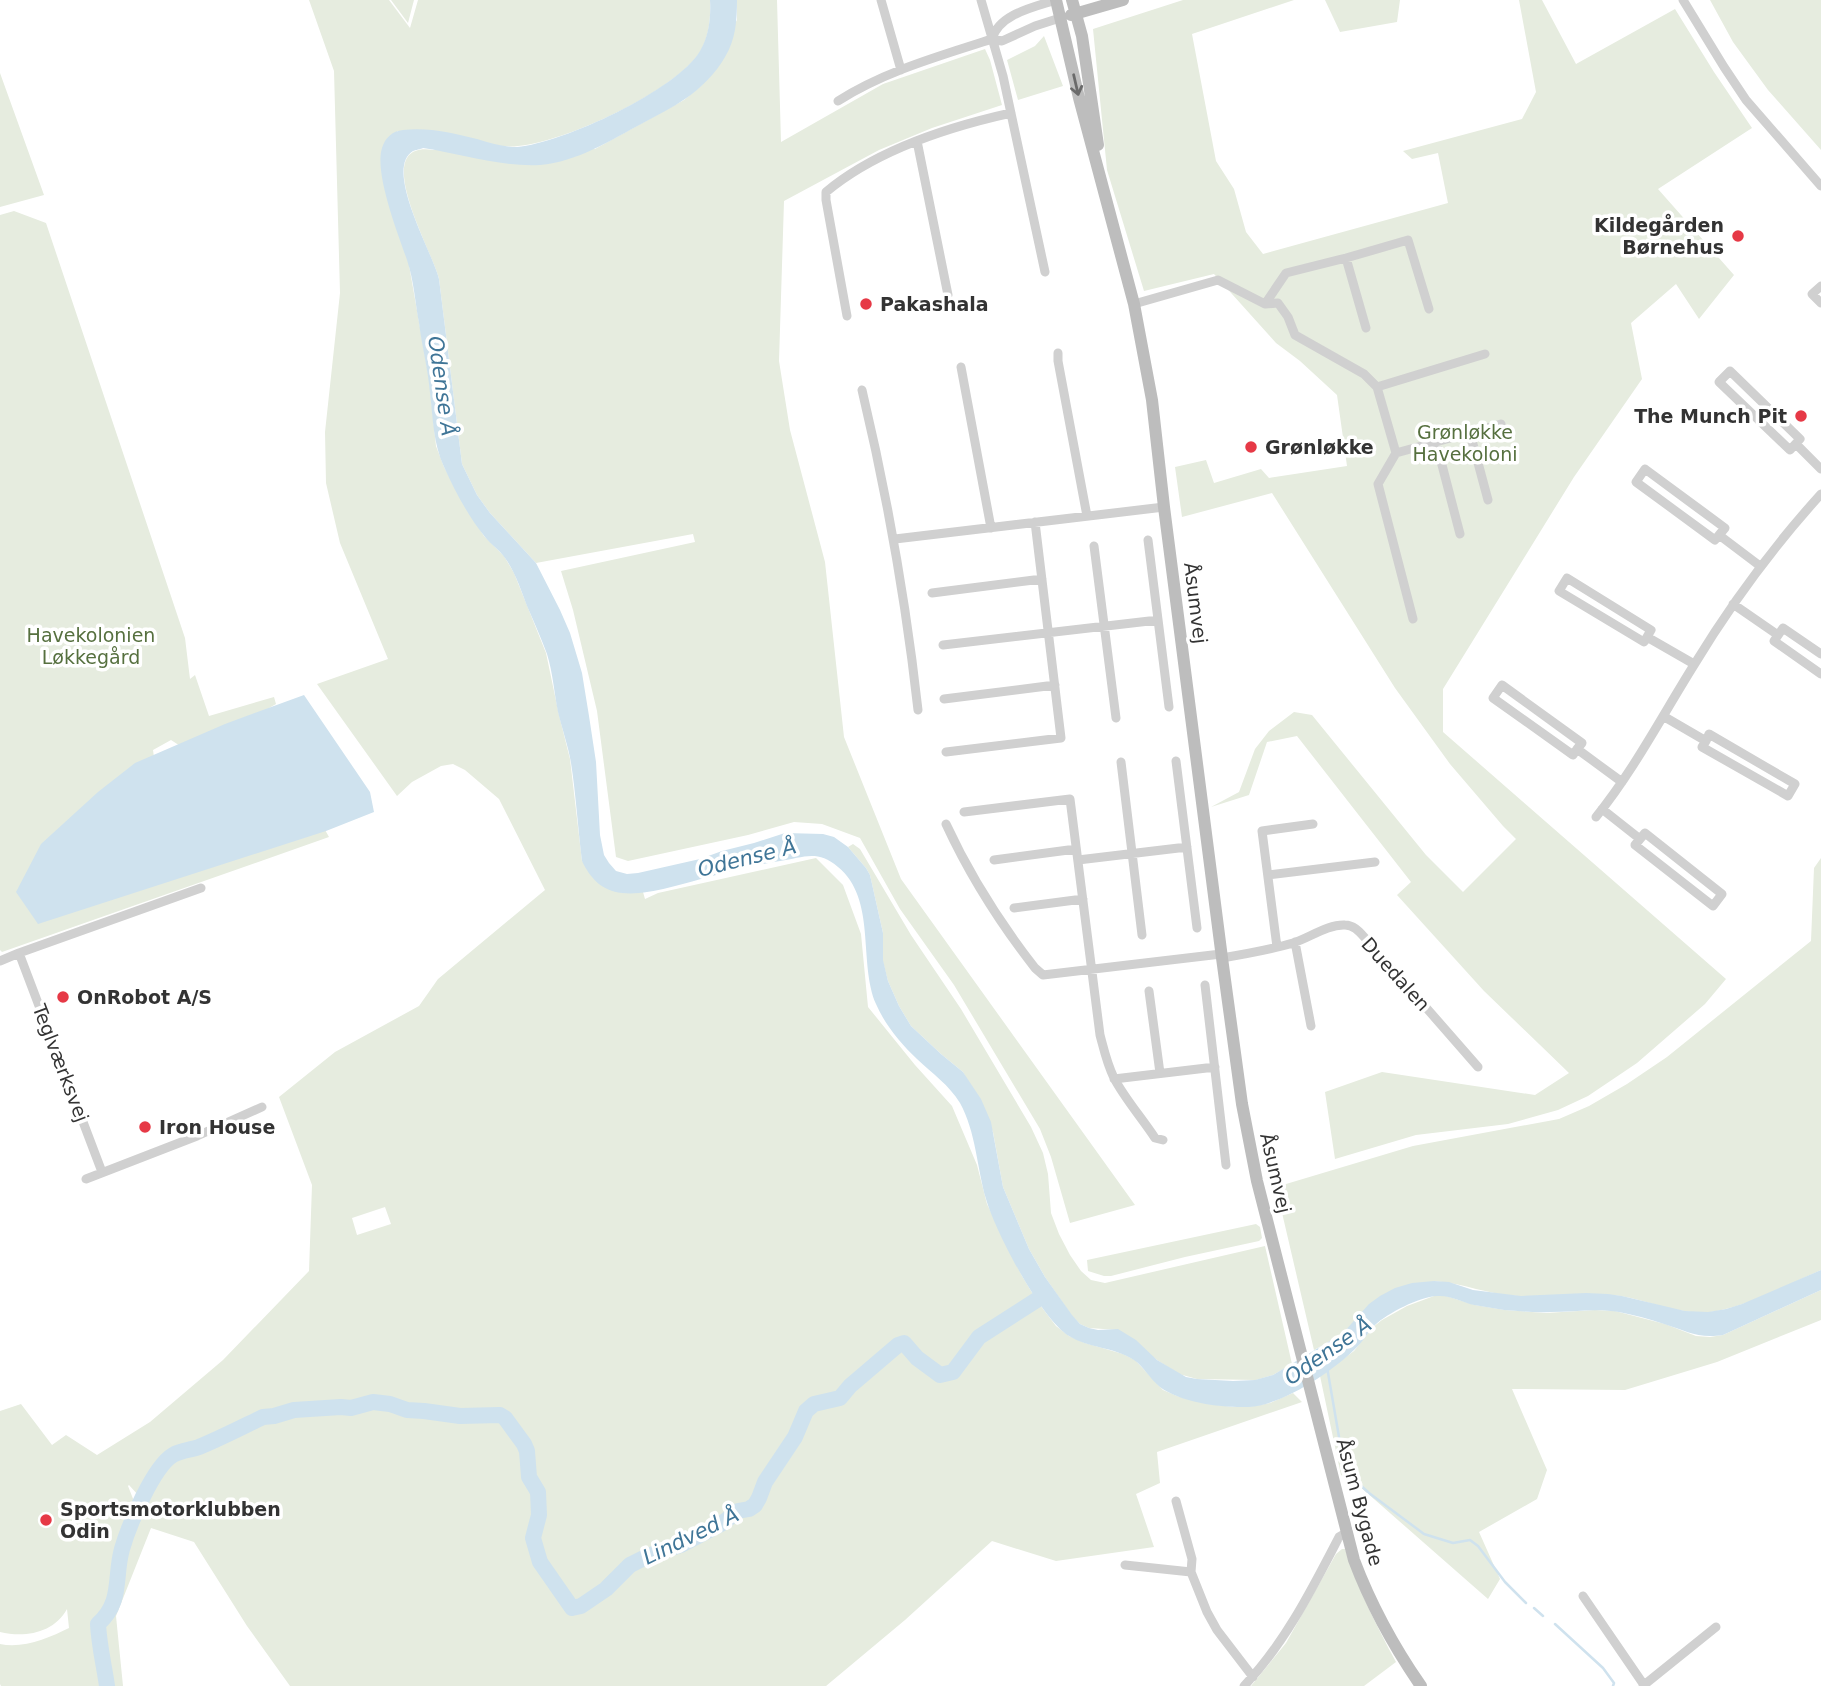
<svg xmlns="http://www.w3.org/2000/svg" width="1821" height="1686" viewBox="0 0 1821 1686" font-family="'DejaVu Sans',sans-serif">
<rect width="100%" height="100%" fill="#fff"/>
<path fill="#e6ecdf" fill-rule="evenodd" d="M309 0H389L410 28 418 0H710C711 17 709 37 700 52 674 92 565 142 518 146 505 148 490 144 476 142 450 138 423 134 397 131L409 265 429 379 436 446 444 467 463 503 484 536 504 556 514 573 546 653 559 715 570 759 582 861 622 893 643 892 645 899 658 893 816 858 843 885 861 934 868 1007 915 1065 952 1106 977 1165 987 1204 1022 1276 1037 1301 1056 1326 1069 1336 1085 1343 1123 1354 1135 1360 1163 1390 1177 1396 1208 1404 1234 1407 1255 1406 1270 1403 1293 1393 1302 1402 1157 1452 1160 1483 1136 1494 1154 1547 1056 1561 992 1541 905 1620 826 1686H290L247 1626 194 1542 151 1528 116 1616 123 1686H1L0 1684V1644C23 1649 49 1638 69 1628L67 1609C54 1633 25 1638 0 1632V1411L21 1404 52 1445 66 1435 97 1455 150 1422 223 1360 309 1271 312 1185 279 1097 335 1052 419 1006 438 979 545 890 499 799 465 770 453 764 441 766 412 782 397 796 317 684 388 659 340 543 326 483 325 432 340 293 334 71ZM385 1207 391 1224 357 1235 352 1218ZM129 1485 148 1506 141 1519 128 1486Z
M391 0H414L408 23Z
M737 0H777L781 142 883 84 985 49 990 60 1002 105 932 128 879 150 784 201 779 361 790 430 825 562 844 737 901 879 1135 1205 1070 1223 1051 1157 1040 1129 954 985 900 909 860 838 822 824 794 822 748 835 628 861 616 857 597 711 573 610 561 571 695 542 693 534 536 563 490 513 477 495 462 464 439 279C433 252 367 140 433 150L595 149 684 100 702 85 737 20Z
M1183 0H1294L1192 34 1216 161 1234 189 1246 232 1263 254 1448 203 1438 153 1412 159 1403 151 1522 119 1536 92 1519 0H1542L1576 64 1675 9 1714 72 1752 128 1658 189 1734 275 1699 319 1676 284 1631 323 1642 379 1574 477 1443 689V732L1726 979 1705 1004 1637 1063 1588 1096 1558 1110 1508 1124 1416 1135 1335 1159 1325 1092 1382 1072 1535 1095 1569 1073 1484 991 1397 895 1411 882 1297 736 1267 742 1249 795 1211 807 1239 792 1255 749 1269 731 1294 712 1312 715 1426 855 1463 892 1516 839 1503 826 1450 764 1395 688 1272 493 1182 517 1175 467 1206 460 1214 483 1261 469 1269 478 1347 466 1337 395 1300 361 1276 343 1214 274 1144 291 1107 170 1093 29Z
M1325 0H1400L1397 22 1340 32Z
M1710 0H1821V150L1768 90 1733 42Z
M1044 36 1063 86 1018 100 1007 60 1035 46Z
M0 73 44 195 0 207Z
M14 211 46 223 185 638 190 679 195 675 209 716 274 697 276 704 191 753 171 740 153 750 156 771 324 828 329 837 2 952 0 950V215Z
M853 844 860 849 911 935 961 1009 1031 1127 1043 1153 1048 1174 1051 1213 1059 1234 1070 1255 1081 1271 1091 1280 1105 1283 1265 1246 1292 1364 1273 1375 1256 1380 1197 1379 1179 1374 1157 1360 1118 1330 1089 1328 1080 1324 1072 1316 1045 1277 1029 1249 1003 1187 993 1132 963 1072 941 1054 911 1026 899 1006 888 981 883 962V933L870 875 866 868 848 847Z
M1821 858V1270C1789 1284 1744 1308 1710 1312 1680 1315 1650 1301 1621 1296 1586 1291 1553 1298 1518 1296 1489 1295 1463 1283 1434 1281L1350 1327 1337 1337 1314 1350 1276 1187 1413 1146 1559 1119 1589 1106 1627 1084 1667 1057 1811 941 1814 868Z
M1256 1224 1260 1227 1262 1238 1259 1241 1185 1257 1111 1276H1104L1088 1271 1087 1260Z
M1821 1290V1320L1717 1362 1625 1390 1512 1389 1547 1470 1537 1499 1479 1532 1500 1579 1488 1599 1358 1485 1341 1475 1320 1376 1354 1351 1373 1327 1382 1320 1407 1306 1434 1296H1446L1475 1305 1505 1310 1546 1313 1595 1310 1615 1311 1665 1324 1696 1336 1710 1337 1723 1335Z
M1342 1549H1345C1358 1589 1376 1625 1396 1662L1364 1686H1251L1286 1643 1336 1554Z"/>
<path fill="#cfe2ee" d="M710 0H737C737 20 736 39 725 57 716 73 700 89 685 99 672 108 657 115 643 123 611 140 577 162 540 165 501 167 462 154 423 148 421 149 415 150 413 151 383 169 433 253 439 279L462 464 477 495 490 513 536 563 560 610 570 633 582 673 589 716 596 762 600 835 604 855 609 863 616 871 627 874 638 873 700 859 722 851 754 843 785 833 823 834 834 837 848 847 866 868 870 875 883 933V960L888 981 899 1006 911 1026 941 1054 963 1072 981 1099 991 1122 1003 1187 1029 1249 1045 1277 1072 1315 1080 1324 1089 1328 1098 1330 1118 1329 1136 1340 1157 1360 1186 1377 1197 1379 1233 1381 1255 1380 1273 1375 1343 1333 1369 1304 1380 1296 1395 1288 1412 1283 1434 1281 1449 1282 1473 1290 1521 1296 1586 1293 1608 1294 1622 1296 1685 1311 1708 1312 1726 1309 1742 1304 1821 1270V1290L1723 1335C1698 1339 1687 1331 1664 1324 1650 1319 1634 1315 1619 1312 1597 1308 1573 1312 1550 1312 1535 1313 1519 1311 1504 1310 1494 1308 1484 1307 1474 1305 1462 1302 1450 1295 1437 1296 1419 1297 1388 1313 1375 1325 1368 1332 1363 1342 1355 1349 1332 1372 1282 1405 1249 1407 1223 1408 1181 1403 1160 1387 1150 1379 1144 1367 1134 1360 1114 1347 1088 1348 1069 1336 1041 1319 995 1231 986 1199 977 1168 976 1132 960 1103 949 1085 933 1074 917 1059 901 1044 885 1025 876 1004 858 962 877 899 838 867 817 849 803 858 780 861 754 865 730 871 705 878 681 884 646 896 622 893 602 891 590 878 582 861 578 829 576 795 571 763 568 745 562 729 558 712 554 693 553 673 547 654 541 638 534 622 527 606 521 590 515 572 505 558 500 550 491 545 485 537 468 516 455 491 444 467 433 443 433 418 430 393 428 369 422 347 419 323 415 302 414 281 407 260 398 234 374 173 382 148 385 138 392 131 403 130 428 127 453 133 477 139 490 143 504 147 517 147 563 143 677 90 700 51 709 36 711 17 710 0Z
M304 695 370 792 374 812 326 831 38 924 16 892 41 844 98 792 135 763 225 724Z"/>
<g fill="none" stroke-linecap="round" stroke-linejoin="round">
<path stroke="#cfe2ee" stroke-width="2.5" d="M1327 1367 1344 1466 1348 1474 1369 1493 1424 1534 1453 1543 1470 1540 1478 1546 1505 1582 1526 1603
M1534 1608 1543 1616
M1555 1624 1603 1668 1614 1683 1613 1686"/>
<path stroke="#cfe2ee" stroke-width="16" d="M107 1686C104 1665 99 1645 98 1624 123 1602 114 1577 122 1549 129 1525 153 1467 173 1455 181 1450 191 1450 199 1447 221 1438 242 1427 263 1417L274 1416 294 1410 341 1407 351 1408 373 1402 390 1404 407 1410 424 1411 460 1416 500 1415 505 1418 524 1444 527 1451 529 1477 538 1492 539 1515 533 1538 540 1562 572 1608 581 1606 606 1589 630 1565 650 1555 681 1545 721 1524 738 1511 749 1509 755 1505 759 1498 765 1482 795 1437 806 1411 814 1404 840 1398 850 1386 898 1345 904 1343 917 1358 940 1375 953 1372 979 1337 1046 1294"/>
<path stroke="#d0d0d0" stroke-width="9" d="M881 0 901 70
M981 0 1003 76 1045 272
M1683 0 1724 67 1746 100 1821 186
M992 39C999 14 1034 7 1056 0
M838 101C885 71 940 56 992 39L1002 41 1035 26 1060 18
M917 141 948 295
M1346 258 1366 328
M1821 286 1812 294 1821 303
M1134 304 1218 280 1265 304 1278 303 1288 317 1295 335 1364 374 1377 387 1396 453 1501 424
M1265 304 1286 273 1346 258 1408 240 1429 309
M847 316 826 200V192C876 150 948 127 1011 113
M1058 353V361L1087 516
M961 367 991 528
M1730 371 1800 439 1790 450 1719 382Z
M1377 387 1485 354
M862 390C887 495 906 602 918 710
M1470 433 1488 500
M1436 442 1460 534
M1796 444 1821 469
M1396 453 1378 484 1413 619
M1719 535 1715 540 1636 482 1645 469 1725 528 1719 535 1760 566
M895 539 1164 507
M1148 540 1169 707
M1094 546 1116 718
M932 593 1042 579
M1733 604 1778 635
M1647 637 1644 642 1559 591 1567 578 1651 630 1647 637 1694 664
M943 645 1158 620
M1821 654 1783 628 1774 641 1821 674
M944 699 1055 685
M1663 716 1706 741 1702 747 1788 796 1795 784 1709 734 1706 741
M1577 749 1573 755 1493 698 1502 685 1582 743 1577 749 1622 782
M946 752 1061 738 1035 522
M1176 761 1197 928
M1121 762 1142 935
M1602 809 1640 839 1635 845 1713 906 1722 894 1645 833 1640 839
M964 812 1070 799 1100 1035C1104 1050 1107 1064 1114 1078 1125 1099 1142 1118 1155 1138L1163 1140
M1596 817C1634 770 1662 716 1694 665 1731 604 1773 547 1821 494
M946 824C970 876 1000 923 1035 968L1043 975 1221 954
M994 860 1076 849
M1078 860 1187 847
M1268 875 1375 862
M1014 908 1083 899
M1295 942 1311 1026
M1277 947 1262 831 1313 824
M19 953 201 888
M1222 958C1246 954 1270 950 1293 943 1309 938 1328 924 1345 925 1355 925 1361 934 1367 940L1478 1067
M0 961 19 953 102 1172
M1205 985 1226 1165
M1149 991 1160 1073
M1114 1079 1215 1067
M86 1179 197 1136 262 1107
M1176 1501 1192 1559 1191 1572 1207 1612 1217 1630 1253 1677
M1125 1565 1191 1572
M1583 1596 1644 1685 1643 1686
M1644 1685 1716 1627
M1244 1686C1285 1643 1312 1589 1339 1537L1346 1533"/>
<path stroke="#bdbdbd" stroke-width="12" d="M1056 0 1079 98 1134 304 1152 400 1164 507 1222 958 1242 1104 1257 1181 1354 1560C1371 1605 1394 1647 1421 1686
M1072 0 1082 36 1098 145
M1071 15 1123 0"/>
</g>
<defs><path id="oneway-shaft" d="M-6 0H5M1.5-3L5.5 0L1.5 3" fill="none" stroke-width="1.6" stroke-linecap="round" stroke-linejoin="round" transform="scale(1.75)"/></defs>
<use stroke="#6a6a6a" href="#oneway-shaft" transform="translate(1076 85) rotate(77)"/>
<g fill="#e63946" stroke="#fff" stroke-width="2.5">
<circle cx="1738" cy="236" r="7"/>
<circle cx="866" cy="304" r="7"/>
<circle cx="1801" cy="416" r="7"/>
<circle cx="1251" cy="447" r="7"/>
<circle cx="63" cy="997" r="7"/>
<circle cx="145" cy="1127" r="7"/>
<circle cx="46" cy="1520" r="7"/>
</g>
<g text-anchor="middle" stroke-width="7" stroke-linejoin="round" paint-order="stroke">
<g font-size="19" font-weight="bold" fill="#333" stroke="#fff" text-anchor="start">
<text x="1724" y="232" text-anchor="end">Kildegården<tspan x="1724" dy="22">Børnehus</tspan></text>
<text x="880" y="311">Pakashala</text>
<text x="1787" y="423" text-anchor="end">The Munch Pit</text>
<text x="1265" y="454">Grønløkke</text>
<text x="77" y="1004">OnRobot A/S</text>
<text x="159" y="1134">Iron House</text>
<text x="60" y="1516">Sportsmotorklubben<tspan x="60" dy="22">Odin</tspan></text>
</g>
<g font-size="19" fill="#56703f" stroke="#fff">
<text x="1465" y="439">Grønløkke<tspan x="1465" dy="22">Havekoloni</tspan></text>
<text x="91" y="642">Havekolonien<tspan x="91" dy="22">Løkkegård</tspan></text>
</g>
<g font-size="19" fill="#333" stroke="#fff">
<text transform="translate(1196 603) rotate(83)" y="7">Åsumvej</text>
<text transform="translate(1396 974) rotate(48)" y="7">Duedalen</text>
<text transform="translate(61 1063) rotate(69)" y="7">Teglværksvej</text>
<text transform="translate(1276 1173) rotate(77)" y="7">Åsumvej</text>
<text transform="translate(1360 1502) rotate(75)" y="7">Åsum Bygade</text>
</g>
<g font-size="21" font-style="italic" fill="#3f7597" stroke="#fff">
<text transform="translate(442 386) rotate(82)" y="7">Odense Å</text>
<text transform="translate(747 858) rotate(-14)" y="7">Odense Å</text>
<text transform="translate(1328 1351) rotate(-35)" y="7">Odense Å</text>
<text transform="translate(691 1536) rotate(-26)" y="7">Lindved Å</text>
</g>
</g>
</svg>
